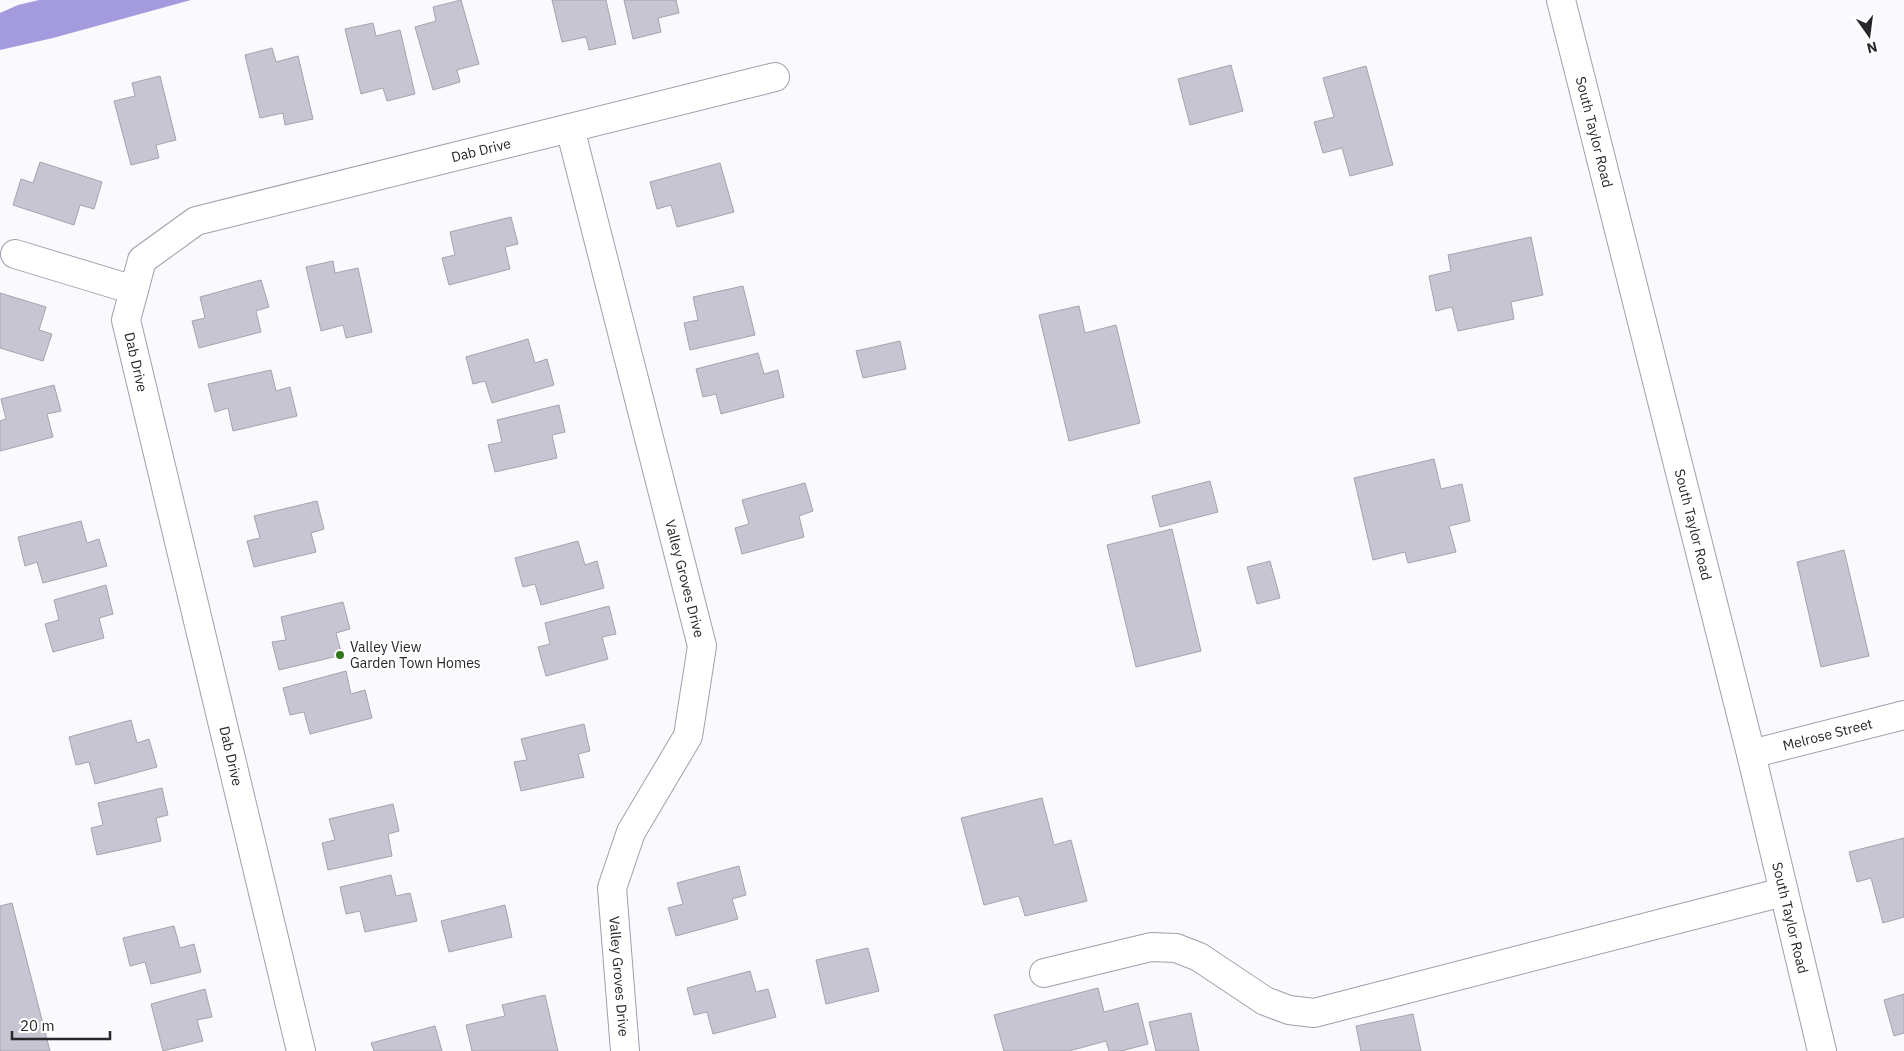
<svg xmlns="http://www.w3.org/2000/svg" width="1904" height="1051" viewBox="0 0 1904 1051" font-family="'IBM Plex Sans',sans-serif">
<rect width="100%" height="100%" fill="#f9f9fe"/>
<path fill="#a39bdd" d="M39 0H191L53 38 0 50V13L18 5Z"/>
<path fill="#c6c5d1" stroke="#a4a3af" d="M461 0 479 64 457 70 460 82 433 90 415 27 436 21 433 7Z
M552 0H606L616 44 589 50 586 37 562 42Z
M624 0H676L679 13 658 18 661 32 633 39Z
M373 23 376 36 400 30 415 94 387 101 383 88 361 94 345 29Z
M272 48 276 62 298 56 313 119 285 125 283 113 260 118 245 55Z
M1231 65 1243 111 1190 125 1178 79Z
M1366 66 1393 165 1350 176 1342 148 1323 153 1314 122 1334 117 1323 78Z
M160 76 176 140 156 145 159 158 131 165 114 101 135 96 132 83Z
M40 162 102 182 94 209 80 205 74 225 13 205 21 179 33 183Z
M720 163 734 212 677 227 671 205 657 209 650 182Z
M511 217 518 244 505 247 510 269 449 285 442 258 455 255 450 232Z
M1531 237 1543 295 1511 302 1514 319 1458 331 1452 307 1436 311 1429 276 1451 271 1448 255Z
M333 261 335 273 358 268 372 332 346 338 343 325 321 331 306 267Z
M261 280 269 307 256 311 261 332 199 348 192 321 205 318 200 297Z
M743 286 755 335 690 350 684 323 698 320 693 297Z
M0 293 46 307 39 330 52 334 43 361 0 348Z
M1079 306 1085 333 1116 325 1140 423 1069 441 1039 315Z
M528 339 535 363 547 359 554 385 492 403 485 381 473 384 466 357Z
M900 341 906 369 863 378 856 351Z
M758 353 764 374 778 370 784 397 721 414 716 394 703 397 696 369Z
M271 370 276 391 290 387 297 416 233 431 228 408 215 412 208 384Z
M54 385 61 411 47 414 53 437 0 451V421L6 419 1 399Z
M559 405 565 432 552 435 557 458 495 472 488 445 502 442 497 420Z
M1434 459 1441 489 1462 484 1470 521 1449 526 1456 552 1408 563 1405 552 1373 560 1354 478Z
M1210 481 1218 512 1160 527 1152 496Z
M805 483 813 511 799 516 804 537 742 554 735 528 749 524 742 500Z
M317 501 324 529 311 533 316 552 254 567 247 541 260 538 254 516Z
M81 521 87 543 99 539 107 566 43 583 37 562 25 566 18 537Z
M1172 529 1201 651 1136 667 1107 545Z
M578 541 585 565 597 561 604 588 541 605 535 584 523 587 515 558Z
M1844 550 1869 656 1821 667 1797 562Z
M1270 561 1280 598 1257 604 1247 567Z
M106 585 113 614 99 618 104 638 53 652 45 624 59 620 54 600Z
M343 602 350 629 336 633 342 655 279 670 272 642 286 640 281 617Z
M609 606 616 634 602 637 608 659 546 676 538 647 550 644 545 623Z
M346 671 351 694 365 690 372 718 310 734 304 712 290 715 283 688Z
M131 720 137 743 149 739 157 767 95 784 89 762 76 765 69 737Z
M584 724 590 751 578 754 584 777 521 791 514 762 527 760 521 739Z
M162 788 168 815 156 818 161 841 97 855 91 828 103 825 98 803Z
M1042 798 1054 845 1071 840 1087 901 1025 916 1019 896 984 905 961 818Z
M393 804 399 831 388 834 392 856 328 870 322 843 335 840 329 819Z
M1904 838V917L1883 923 1871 878 1857 882 1849 852Z
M739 866 746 895 732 899 738 919 676 936 668 908 683 904 677 883Z
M391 875 396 896 410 893 417 921 365 932 360 911 346 914 340 887Z
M12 903 50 1051H0V906Z
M505 905 512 937 449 952 441 921Z
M174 926 180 948 194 944 201 972 151 984 145 962 130 966 123 938Z
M868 948 879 991 826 1004 816 960Z
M750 971 756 992 768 989 776 1017 713 1034 707 1012 694 1015 687 988Z
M1098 988 1104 1012 1138 1003 1148 1044 1121 1051H1109L1106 1041 1069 1051H1004L994 1015Z
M205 989 212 1017 197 1020 203 1041 163 1051 151 1004Z
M1904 994V1033L1894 1036 1884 1000Z
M545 995 558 1051H472L466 1025 505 1016 502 1005Z
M1191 1013 1199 1051H1156L1149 1022Z
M1413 1014 1421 1051H1361L1356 1026Z
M435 1026 442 1051H374L371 1043Z"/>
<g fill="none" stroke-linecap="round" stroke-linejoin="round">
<g stroke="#a09fab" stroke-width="30">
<g id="minor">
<path id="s1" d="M1561 0 1751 754 1822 1051"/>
<path id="s2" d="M570 128 702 646 688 736 631 832 612 888 625 1051"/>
<path d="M15 254 134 290"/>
<path id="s3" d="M1751 754 1904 715"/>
<path d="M1044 973 1151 947 1176 948 1199 957 1265 1001 1289 1010 1314 1013 1783 892"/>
<path id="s4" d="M301 1051 126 320 142 260 196 221 775 77"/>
</g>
</g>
<use href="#minor" stroke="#fff" stroke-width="28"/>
</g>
<circle fill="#30771b" stroke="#fff" stroke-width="2" cx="340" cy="655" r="5"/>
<g text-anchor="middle" stroke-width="4" stroke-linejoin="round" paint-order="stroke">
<g font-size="14" fill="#27272b" stroke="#fff">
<text dy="5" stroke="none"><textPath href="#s1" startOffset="136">South Taylor Road</textPath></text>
<text dy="5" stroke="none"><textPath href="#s4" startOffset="1174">Dab Drive</textPath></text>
<text transform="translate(136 362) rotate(77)" y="5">Dab Drive</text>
<text dy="5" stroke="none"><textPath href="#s1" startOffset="541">South Taylor Road</textPath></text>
<text dy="5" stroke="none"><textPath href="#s2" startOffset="465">Valley Groves Drive</textPath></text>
<text dy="5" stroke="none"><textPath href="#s3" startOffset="79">Melrose Street</textPath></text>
<text transform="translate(231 756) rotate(77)" y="5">Dab Drive</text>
<text dy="5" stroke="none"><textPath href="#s1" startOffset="946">South Taylor Road</textPath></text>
<text dy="5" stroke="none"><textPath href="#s2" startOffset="885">Valley Groves Drive</textPath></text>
</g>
<g font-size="14" fill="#27272b" stroke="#fff" text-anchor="start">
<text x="350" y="652">Valley View<tspan x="350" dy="16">Garden Town Homes</tspan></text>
</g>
</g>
<g transform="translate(1869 35) rotate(166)" stroke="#ffffff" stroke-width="4" paint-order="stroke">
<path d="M0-4L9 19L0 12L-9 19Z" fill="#27272b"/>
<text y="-8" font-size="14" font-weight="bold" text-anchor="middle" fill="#27272b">N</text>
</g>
<path d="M12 1031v8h98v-8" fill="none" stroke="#27272b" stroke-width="2.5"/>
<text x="20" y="1031" font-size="15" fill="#27272b" stroke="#ffffff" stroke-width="4" paint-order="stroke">20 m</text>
</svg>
